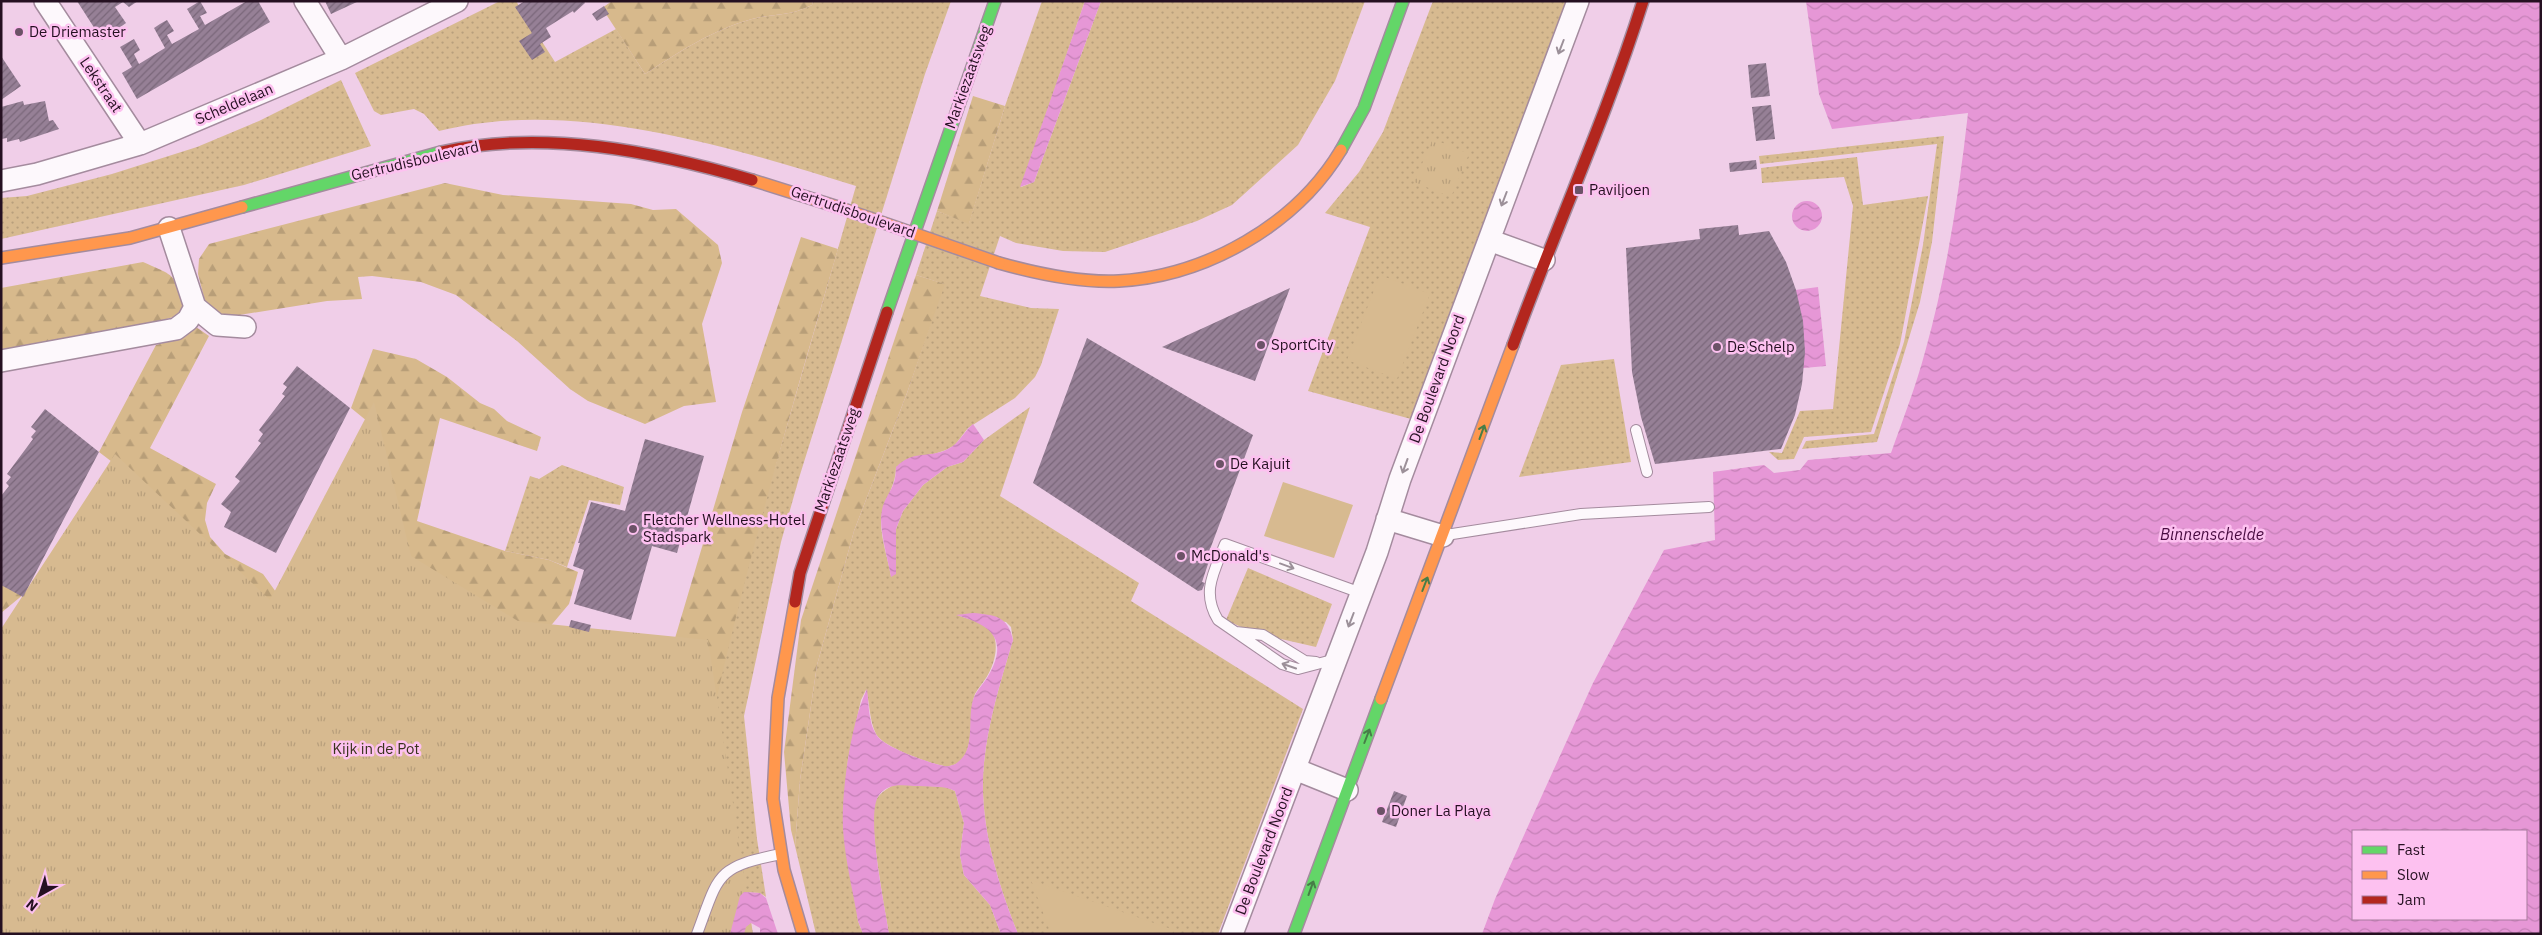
<svg xmlns="http://www.w3.org/2000/svg" width="2542" height="935" viewBox="0 0 2542 935" font-family="'IBM Plex Sans',sans-serif">
<defs>
<pattern id="grass-dots" width="8" height="8" patternUnits="userSpaceOnUse" patternTransform="scale(1.25)"><rect width="8" height="8" fill="#d7ba90"/><path d="M2 2h.1M6 6h.1" fill="none" stroke="#b89f7c" stroke-width="1.8" stroke-linecap="round"/></pattern>
<pattern id="forest-firs" width="22" height="20" patternUnits="userSpaceOnUse" patternTransform="scale(1.25)"><rect width="22" height="20" fill="#d7b98c"/><path d="M5 1l3.5 6h-7zM16 11l3.5 6h-7z" fill="#b89e78"/></pattern>
<pattern id="park-tufts" width="24" height="20" patternUnits="userSpaceOnUse" patternTransform="scale(1.25)"><rect width="24" height="20" fill="#d7ba90"/><path d="M3 7l-1-3M5 7V3M7 7l1-3M15 17l-1-3M17 17v-4M19 17l1-3" fill="none" stroke="#b89f7c"/></pattern>
<pattern id="water-waves" width="16" height="10" patternUnits="userSpaceOnUse" patternTransform="scale(1.25)"><rect width="16" height="10" fill="#e697d6"/><path d="M0 5q4-4 8 0t8 0" fill="none" stroke="#c581b7"/></pattern>
<pattern id="building-hatch" width="6" height="6" patternUnits="userSpaceOnUse" patternTransform="scale(1.25)"><rect width="6" height="6" fill="#968096"/><path d="M-1 1l2-2M0 6l6-6M5 7l2-2" fill="none" stroke="#7a677a"/></pattern>
</defs>
<rect width="100%" height="100%" fill="#f0cee8"/>
<path fill="url(#grass-dots)" d="M500 1H516L555 62 616 29 645 74C679 52 712 30 752 19 775 13 788 17 812 5L813 1H951L925 74 799 478 781 542 744 716 757 839 766 897 760 893 744 892 697 790 717 692 752 547 856 186C730 147 571 97 439 131L424 114 414 109 381 115 374 111 355 73Z
M1042 1H1085L1021 187 1034 182 1101 1H1365L1335 81 1298 145 1232 205 1197 221 1105 252 1063 251 1016 243 1000 236 980 296 1031 308 1059 309 1041 365 1035 377 1015 398 968 428 955 445 946 450 896 467C896 488 882 501 881 522 881 539 888 559 891 576L896 529 903 511 923 485 947 467 963 462 984 440 1030 407 1000 496 1139 583 1131 601 1303 709 1218 934H1018C997 881 978 821 984 763 988 721 1001 680 1013 640L1011 627 1006 622 958 615C968 620 985 621 992 632 1000 645 994 666 986 678 983 683 978 688 975 694 967 714 977 749 958 763 955 765 947 767 944 766 928 763 883 747 876 734 869 720 870 703 866 690L861 700 848 759 845 799 858 921 863 934H816L795 846 800 780 817 665 854 531 907 393 944 284 916 275 937 211 969 223 1005 106Z
M1433 1H1569L1411 419 1308 391 1370 227 1325 213 1359 172 1383 132Z
M341 80 371 146 244 185 1 239V198L27 196 112 174 197 147 259 121Z
M1944 136 1932 242 1920 302 1877 442 1802 449 1806 441 1874 434 1904 342 1923 245 1937 144 1760 164 1759 156Z
M1857 157 1863 205 1928 196 1900 344 1871 432 1804 437 1794 459 1778 460 1769 452 1782 453 1800 411 1833 409 1853 206 1844 177 1762 183 1761 168Z
M1614 359 1631 462 1519 477 1561 365Z
M562 465 624 487 620 505 589 500 567 567 549 560 505 551 530 476 539 479Z
M1248 568 1332 604 1316 647 1254 633 1226 620Z
M895 784 946 787 955 791 964 823 960 855 964 875 990 905 1001 934H889C885 909 868 821 875 802 879 793 887 789 895 784Z"/>
<path fill="url(#forest-firs)" d="M612 1H813L812 5C788 17 775 13 752 19 712 30 679 52 645 74L602 8Z
M973 96 1005 106 969 224 937 211Z
M445 183 503 195 631 204 653 210 676 209 718 245 722 263 702 324 716 402 684 406 645 424 588 401 570 389 517 341 456 295 421 282 372 276 358 277 362 299 327 301 227 317 216 315 206 305 198 274 199 259 209 244Z
M801 237 838 249C785 430 734 606 697 790L649 726 742 412Z
M143 262C176 277 174 272 184 308L173 317 153 323 1 351V288Z
M916 275 945 284 907 393 854 531 817 665 800 780 795 846 791 830 784 752 801 620Z
M196 327 209 336 150 448 216 484 207 503 205 520 210 537 225 554 263 574 368 720 120 468 99 452 156 345 185 337Z
M373 349 416 359 447 377 480 403 494 409 507 421 541 437 537 451 440 418 417 521 505 551 549 560 578 572 569 604 533 647 431 696 378 430 351 408Z
M1 582 24 594 1 613Z"/>
<path fill="url(#park-tufts)" d="M1433 139 1469 154 1451 197 1414 182Z
M374 402 411 556 518 621 708 640 753 934H1V629L115 454 270 600Z"/>
<path fill="#d7ba90" d="M1380 275 1430 294 1397 379 1347 360Z
M1283 482 1353 505 1334 558 1264 536Z
M1031 880 1174 930 1172 934H1051Z"/>
<path fill="url(#water-waves)" fill-rule="evenodd" d="M1085 1H1101L1034 182 1020 187Z
M1806 1H2541V934H1482L1495 899 1593 683 1664 550 1715 540 1713 472 1764 465 1774 473 1800 470 1808 460 1891 453C1903 419 1916 386 1925 352 1947 274 1959 193 1968 113L1832 129 1819 94ZM2353 831H2526V919H2353Z
M1792 216a15 15 0 1 1 30 0a15 15 0 1 1-30 0Z
M1818 287 1826 366 1793 369 1788 291Z
M973 424 984 440 963 462 947 467 923 485 903 511 896 529V574L891 577C888 559 878 527 882 510 886 492 896 490 896 467 914 449 929 459 948 449 959 444 964 431 973 424Z
M973 613C995 615 1008 616 1013 640 1001 680 988 721 984 763 978 821 997 881 1018 934H1001L990 905 964 875 960 855 964 823 955 791C943 785 928 787 914 786 901 785 888 783 879 795 865 814 885 907 889 934H863L858 921C853 891 845 860 843 829 841 792 851 722 867 689 869 704 868 724 878 737 887 748 929 763 944 766 948 767 955 765 958 762 975 750 968 722 972 704 974 693 981 687 987 678 1010 640 992 625 956 615Z
M744 892 760 893 766 898 778 934H760V928L751 923 746 927 744 934H730L740 896Z"/>
<path fill="url(#building-hatch)" d="M77 1H138L129 7 123 2 115 7 126 23 102 40Z
M200 1 207 13 200 16 205 25 247 1H258L270 22 137 99 122 73 132 67 120 47 134 39 140 50 134 54 139 64 165 48 154 28 160 24 167 20 174 31 167 35 172 44 199 29 187 9Z
M325 1H359L331 14Z
M525 1H584L585 3 574 13 573 11 546 28 551 37 540 44 545 52 532 60 519 41 532 33 515 7Z
M604 6 609 14 597 21 592 14Z
M1 56 21 86 1 100Z
M1766 63 1770 96 1751 98 1748 65Z
M23 101 24 105 45 101 49 121 53 120 59 129 20 142 19 139 7 142V138L1 139V107Z
M1771 105 1775 139 1756 141 1752 107Z
M1756 160 1757 169 1730 172 1729 163Z
M1738 225 1739 235 1769 231 1786 262 1796 290 1803 321 1805 352 1802 384 1795 415 1781 449 1655 464 1641 417 1632 372 1626 248 1700 239 1699 229Z
M1290 288 1255 381 1162 347Z
M1087 338 1253 435 1209 552 1215 555 1212 562 1209 561 1202 582 1205 583 1202 590 1198 591 1033 483Z
M297 366 350 408 276 553 224 527 231 512 221 504 240 481 235 477 261 443 258 441 263 434 259 430 285 396 282 394 287 387 283 384Z
M45 409 99 452 23 597 1 585V496L9 486 6 483 11 477 7 474 33 439 31 437 36 431 31 427Z
M645 439 704 456 677 553 652 546 631 620 574 604 584 570 573 566 580 543H578L591 502 625 511Z
M571 620 591 625 589 632 569 627Z
M1394 791 1407 796 1396 827 1382 822Z"/>
<g fill="none" stroke-linecap="round" stroke-linejoin="round">
<g stroke="#a48b9e" stroke-width="12">
<path id="lane" d="M1636 430 1647 472
M1446 535 1581 514 1709 507
M1236 632 1263 635 1305 661 1316 662
M1336 659 1298 669 1282 664 1218 620C1201 592 1214 572 1225 544L1361 593
M697 934C719 875 715 867 781 854"/>
</g>
<g stroke="#a48b9e" stroke-width="24">
<path id="street" d="M45 1 140 144
M305 1 341 59
M1 181 37 174 140 144 341 59 457 1
M1489 240 1544 260
M195 307 217 325 245 327
M1 361 176 329 188 320 195 307 169 228
M1387 519 1443 536
M1295 769 1347 790
M1232 934 1377 552 1400 479 1578 1"/>
</g>
<g stroke="#a48b9e" stroke-width="14">
<path id="fast" d="M1341 150 1364 108 1403 1
M242 207 441 152
M887 312 995 1
M1294 934 1381 699"/>
</g>
<g stroke="#a48b9e" stroke-width="14">
<path id="slow" d="M752 180 838 207
M1 258 130 238 242 207
M999 263C1038 274 1079 283 1119 281 1206 276 1296 225 1341 150
M795 602 778 698 773 799 784 870 803 934
M1381 699 1513 345"/>
</g>
<g stroke="#a48b9e" stroke-width="14">
<path id="jam" d="M441 152C543 129 653 151 752 180
M1513 345C1555 230 1606 118 1643 1
M795 602 800 573 887 312"/>
</g>
<use href="#lane" stroke="#fdf8fc" stroke-width="10"/>
<use href="#street" stroke="#fdf8fc" stroke-width="21"/>
<use href="#fast" stroke="#63d668" stroke-width="11"/>
<use href="#slow" stroke="#ff974d" stroke-width="11"/>
<use href="#jam" stroke="#b3261e" stroke-width="11"/>
<g stroke="#a48b9e" stroke-width="14" stroke-linecap="butt">
<path id="slow-bridge" d="M838 207 999 263"/>
</g>
<use href="#slow-bridge" stroke="#ff974d" stroke-width="11"/>
</g>
<defs><path id="oneway-shaft" d="M-6 0H5M1.5-3L5.5 0L1.5 3" fill="none" stroke-width="1.6" stroke-linecap="round" stroke-linejoin="round" transform="scale(1.25)"/></defs>
<g stroke="#9c9099">
<use href="#oneway-shaft" transform="translate(1561 47) rotate(111)"/>
<use href="#oneway-shaft" transform="translate(1504 199) rotate(111)"/>
<use href="#oneway-shaft" transform="translate(1405 466) rotate(110)"/>
<use href="#oneway-shaft" transform="translate(1287 566) rotate(20)"/>
<use href="#oneway-shaft" transform="translate(1351 620) rotate(111)"/>
<use href="#oneway-shaft" transform="translate(1289 666) rotate(-161)"/>
</g>
<g stroke="#477d48">
<use href="#oneway-shaft" transform="translate(1482 432) rotate(-70)"/>
<use href="#oneway-shaft" transform="translate(1425 584) rotate(-69)"/>
<use href="#oneway-shaft" transform="translate(1367 736) rotate(-69)"/>
<use href="#oneway-shaft" transform="translate(1311 888) rotate(-70)"/>
</g>
<g fill="#6c5267" stroke="#fdc1f0" stroke-width="2">
<circle cx="19" cy="32" r="5"/>
<rect x="1574" y="185" width="10" height="10" rx="2.5"/>
<circle cx="1261" cy="345" r="5"/>
<circle cx="1717" cy="347" r="5"/>
<circle cx="1220" cy="464" r="5"/>
<circle cx="633" cy="529" r="5"/>
<circle cx="1181" cy="556" r="5"/>
<circle cx="1381" cy="811" r="5"/>
</g>
<g text-anchor="middle" stroke-width="5" stroke-linejoin="round" paint-order="stroke">
<g font-size="15" fill="#251021" stroke="#fdc1f0" text-anchor="start">
<text x="29" y="37">De Driemaster</text>
<text x="1589" y="195">Paviljoen</text>
<text x="1271" y="350">SportCity</text>
<text x="1727" y="352">De Schelp</text>
<text x="1230" y="469">De Kajuit</text>
<text x="643" y="525">Fletcher Wellness-Hotel<tspan x="643" dy="17">Stadspark</tspan></text>
<text x="1191" y="561">McDonald's</text>
<text x="1391" y="816">Doner La Playa</text>
</g>
<g font-size="15" fill="#251021" stroke="#fdc1f0">
<text transform="translate(968 77) rotate(-70)" y="5">Markiezaatsweg</text>
<text transform="translate(101 85) rotate(56)" y="5">Lekstraat</text>
<text transform="translate(234 104) rotate(-23)" y="5">Scheldelaan</text>
<text transform="translate(415 161) rotate(-13)" y="5">Gertrudisboulevard</text>
<text transform="translate(853 212) rotate(19)" y="5">Gertrudisboulevard</text>
<text transform="translate(1437 379) rotate(-70)" y="5">De Boulevard Noord</text>
<text transform="translate(837 460) rotate(-71)" y="5">Markiezaatsweg</text>
<text transform="translate(1264 851) rotate(-69)" y="5">De Boulevard Noord</text>
</g>
<g font-size="15" fill="#3a341d" stroke="#fdc1f0">
<text x="376" y="754">Kijk in de Pot</text>
</g>
<g font-size="16" font-style="italic" fill="#480b40" stroke="#fdc1f0">
<text x="2212" y="540">Binnenschelde</text>
</g>
</g>
<rect width="2542" height="935" fill="none" stroke="#251021" stroke-width="5"/>
<rect x="2352" y="830" width="175" height="90" fill="#fdc1f0" stroke="#a77a9d"/>
<rect x="2362" y="846" width="25" height="8" fill="#63d668" stroke="#a77a9d"/>
<text x="2397" y="855" font-size="15" fill="#251021">Fast</text>
<rect x="2362" y="871" width="25" height="8" fill="#ff974d" stroke="#a77a9d"/>
<text x="2397" y="880" font-size="15" fill="#251021">Slow</text>
<rect x="2362" y="896" width="25" height="8" fill="#b3261e" stroke="#a77a9d"/>
<text x="2397" y="905" font-size="15" fill="#251021">Jam</text>
<g transform="translate(40 895) rotate(219)" stroke="#fdc1f0" stroke-width="4" paint-order="stroke">
<path d="M0-4L9 19L0 12L-9 19Z" fill="#251021"/>
<text y="-8" font-size="14" font-weight="bold" text-anchor="middle" fill="#251021">N</text>
</g>
</svg>
